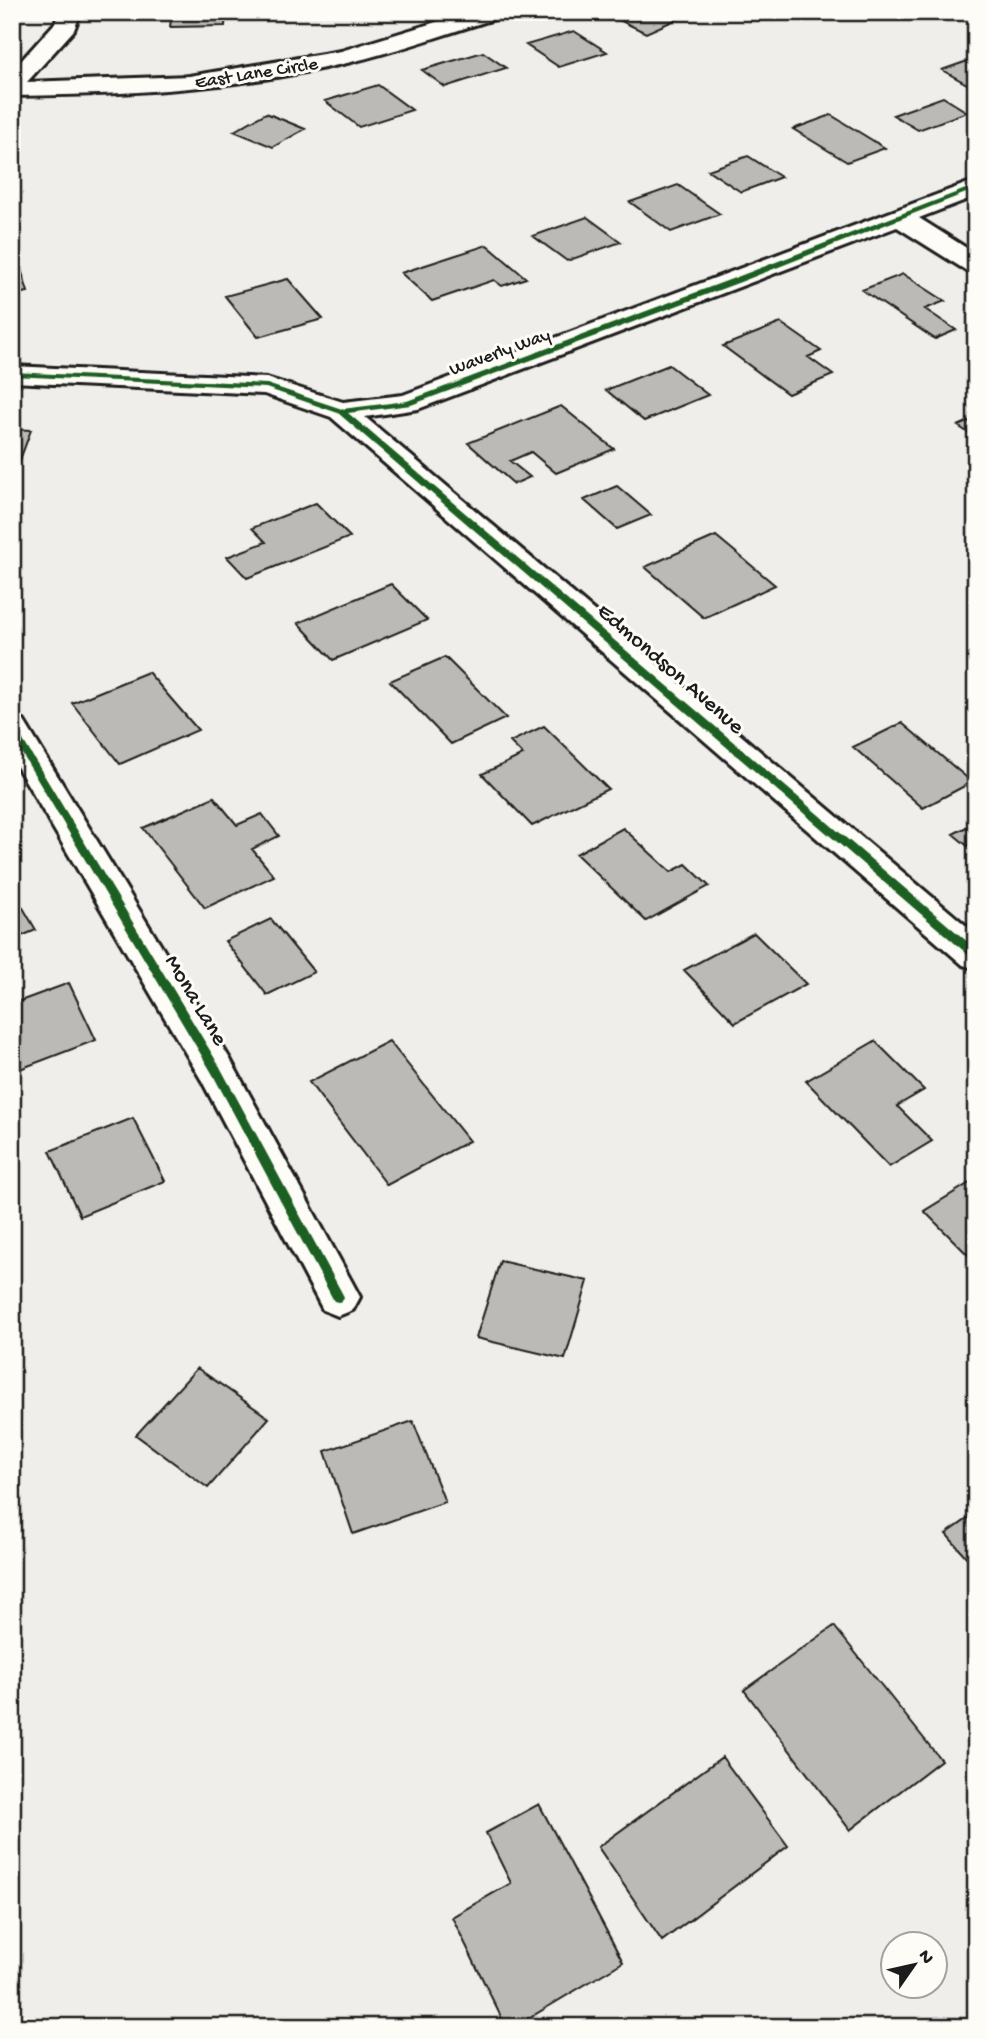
<svg xmlns="http://www.w3.org/2000/svg" width="988" height="2039" viewBox="0 0 988 2039" font-family="'Gochi Hand',sans-serif">
<rect width="100%" height="100%" fill="#f0eeea"/>
<filter id="ink" filterUnits="userSpaceOnUse"><feTurbulence type="fractalNoise" baseFrequency=".0143" numOctaves="2"/><feDisplacementMap in="SourceGraphic" scale="14" xChannelSelector="R" yChannelSelector="G"/><feConvolveMatrix kernelMatrix="1 2 1 2 8 2 1 2 1" color-interpolation-filters="sRGB"/></filter>
<g filter="url(#ink)">
<path fill="#bbbab6" stroke="#1c1c1c" stroke-width="2" d="M172 12H226L225 26 170 27Z
M625 12H693L646 33 613 17Z
M574 31 607 52 559 67 526 45Z
M483 52 506 68 445 87 422 70Z
M976 58V89L942 70Z
M378 85 412 110 359 127 325 101Z
M943 97 967 112 918 130 893 115Z
M266 113 305 129 273 147 234 131Z
M831 115 885 148 847 162 793 129Z
M748 156 781 177 741 192 708 170Z
M678 185 720 214 671 232 630 202Z
M587 217 621 242 567 261 533 236Z
M487 245 526 278 502 286 494 280 432 301 401 273Z
M19 263 28 292 12 295V264Z
M903 274 945 301 925 309 956 330 935 339 862 290Z
M288 279 323 319 258 337 225 296Z
M781 323 821 351 808 357 833 375 788 394 723 346Z
M669 365 708 395 644 421 606 390Z
M561 406 614 449 556 473 531 452 510 461 530 477 514 484 468 443Z
M976 418V438L958 426Z
M12 429 31 430 14 476H12Z
M617 486 651 515 617 529 584 500Z
M316 503 350 537 247 578 227 557 266 542 252 528Z
M716 536 775 585 704 618 645 567Z
M391 584 427 620 333 660 298 623Z
M445 657 506 718 451 744 390 681Z
M148 672 198 730 120 764 72 703Z
M902 723 972 782 923 808 853 747Z
M544 726 608 789 532 826 482 774 523 755 510 742Z
M214 797 237 825 262 814 279 836 252 849 274 876 205 908 143 828Z
M976 822V853L953 834Z
M623 828 671 872 686 864 709 886 646 921 576 854Z
M12 889 36 930 12 940Z
M271 919 314 972 267 995 225 941Z
M754 933 806 984 735 1023 684 970Z
M69 983 96 1040 20 1069 12 1052V1004Z
M389 1041 469 1141 387 1185 309 1082Z
M875 1041 924 1090 897 1106 932 1141 889 1167 806 1081Z
M133 1118 165 1181 80 1216 50 1151Z
M976 1179V1263L924 1211Z
M500 1261 588 1281 565 1359 476 1338Z
M197 1368 269 1418 208 1488 136 1435Z
M413 1421 445 1502 353 1534 325 1451Z
M976 1513V1568L946 1534Z
M834 1626 941 1760 850 1830 744 1690Z
M722 1757 788 1846 662 1941 598 1847Z
M539 1804 623 1962 514 2027H506L452 1917 511 1883 486 1833Z"/>
<g fill="none" stroke-linecap="round" stroke-linejoin="round">
<g stroke="#1c1c1c" stroke-width="6">
<path id="minor" d="M59 12H81L74 30 27 82 189 76 341 51 469 12H504L501 17C450 32 399 51 347 63 237 89 125 95 12 96V71L55 23Z
M976 180V196L919 218 976 254V273L967 271 897 227 418 409 365 417 976 934V969L963 965 331 417 264 394 12 382V366L267 378 343 402 403 395Z
M12 718 24 721 230 1059 353 1284 360 1297 353 1310 338 1316 323 1310 202 1081 12 758Z"/>
</g>
<use href="#minor" fill="#fdfcf7" fill-rule="evenodd"/>
<g stroke="#fdfcf7" stroke-width="5">
<path id="cycleway" d="M976 185V189L743 281 411 405 348 413 976 949V959L972 958 338 413 266 388 12 376V372L267 384 342 409 407 401 737 277Z
M12 726 15 727 220 1067 342 1293 344 1297 342 1301 338 1302 334 1301 212 1073 12 737Z"/>
</g>
<use href="#cycleway" fill="#1b5e20" fill-rule="evenodd"/>
</g>
</g>
<g text-anchor="middle" stroke-width="6" stroke-linejoin="round" paint-order="stroke">
<g font-size="19" fill="#1c1c1c" stroke="#fdfcf7">
<text transform="translate(256 71) rotate(-9)" y="7">East Lane Circle</text>
<text transform="translate(499 350) rotate(-20)" y="7">Waverly Way</text>
</g>
<g font-size="23" fill="#1c1c1c" stroke="#fdfcf7">
<text transform="translate(672 667) rotate(41)" y="8">Edmondson Avenue</text>
<text transform="translate(198 999) rotate(59)" y="8">Mona Lane</text>
</g>
</g>
<rect width="988" height="2039" fill="none" stroke="#fdfcf7" stroke-width="42"/>
<rect x="21" y="21" width="946" height="1997" fill="none" stroke="#1c1c1c" stroke-width="2.5" filter="url(#ink)"/>
<g transform="translate(914 1965) rotate(56)"><circle r="33" fill="#fdfcf7" stroke="#a3a29f" stroke-width="2"/>
<path d="M0-5L12 26L0 18L-12 26Z" fill="#1c1c1c"/>
<text y="-10" font-size="19" font-weight="bold" text-anchor="middle" fill="#1c1c1c">N</text>
</g>
</svg>
